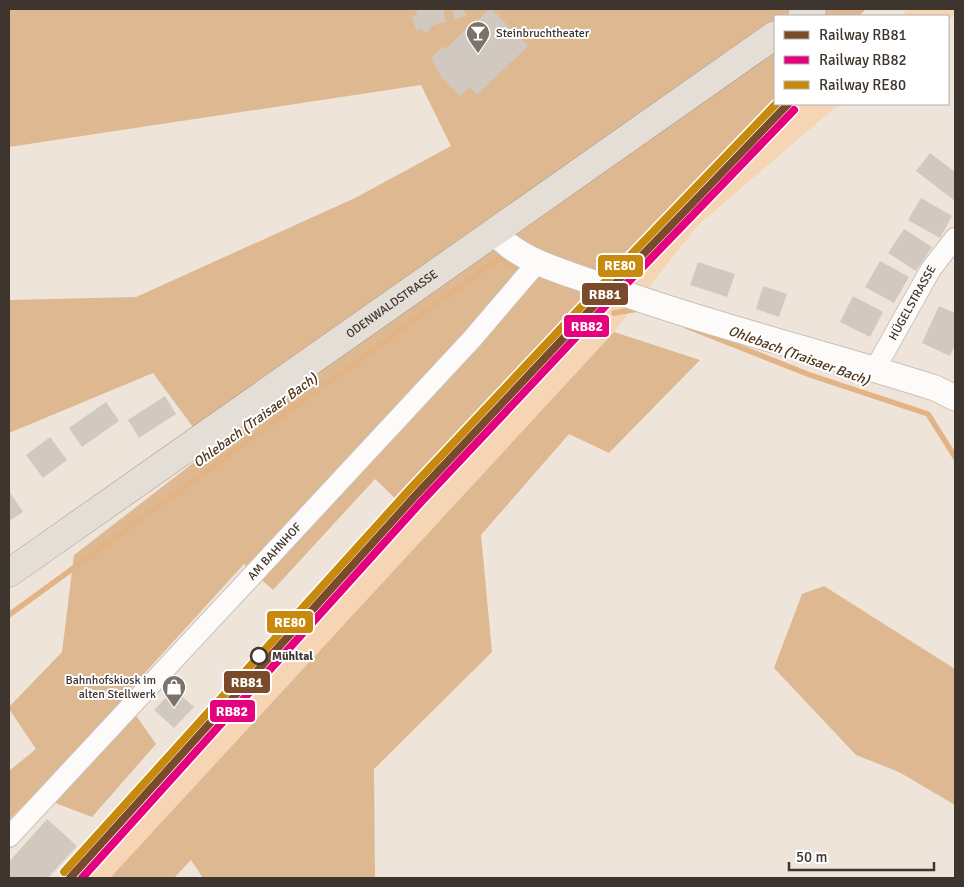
<svg xmlns="http://www.w3.org/2000/svg" width="964" height="887" viewBox="0 0 964 887" font-family="Signika,sans-serif">
<rect width="100%" height="100%" fill="#efe4da"/>
<path fill="#f6d5b5" d="M908 9H955V15L948 20V16H900Z
M800 104H839L697 226 614 332 110 878H85L210 744 465 459Z"/>
<path fill="#deb890" d="M9 9H866L859 16H775V102L581 303 398 501 375 479 273 590 244 564 123 697 156 744 92 817 34 795 9 820V771L36 749 9 709V707L62 652 74 555 210 450 153 373 9 433V300L136 297 355 198 451 146 421 85 9 147Z
M614 332 700 360 609 453 569 434 481 535 492 652 374 769 375 878H203L191 860 174 878H110Z
M824 586 955 669V805L899 772 856 755 774 668 802 594Z"/>
<g fill="none" stroke-linecap="round" stroke-linejoin="round">
<path stroke="#e2b485" stroke-width="5.5" d="M614 313 638 309
M686 326 810 375 928 414 955 457
M9 615 498 259 519 267"/>
</g>
<path fill="#d1c8c0" d="M416 9H443L446 22 430 26 431 31 424 33 422 29 416 30 412 16 417 15Z
M452 9H464L466 16 455 19Z
M490 9H492L528 46 477 95 470 87 460 96 441 77 431 58 444 46 446 49 475 20 477 21Z
M930 153 955 172V201L916 171Z
M921 198 952 216 940 238 908 220Z
M904 229 932 247 916 271 888 253Z
M880 261 909 277 894 303 865 287Z
M698 262 735 274 727 297 690 285Z
M763 286 787 294 779 317 756 309Z
M853 296 883 312 870 337 840 322Z
M939 306 955 313V345L950 356 922 343Z
M165 396 176 414 139 438 128 420Z
M106 402 119 421 82 447 69 428Z
M50 437 67 460 43 478 26 455Z
M9 491 23 512 9 521Z
M174 689 194 707 174 728 154 710Z
M47 819 77 846 48 878H9V862Z"/>
<g fill="none" stroke-linecap="round" stroke-linejoin="round">
<g stroke="#c9c0b8" stroke-width="22">
<g id="minor">
<path id="s1" d="M875 369 931 269 955 238"/>
<path id="s2" d="M9 837 472 339 537 263"/>
</g>
</g>
<g stroke="#c9c0b8" stroke-width="27">
<path id="tertiary" d="M494 232C520 261 559 270 594 283 706 324 822 352 935 388L955 398"/>
</g>
<g stroke="#a89a8a" stroke-width="29">
<g id="primary">
<path d="M802 16 812 9"/>
<path id="s3" d="M9 573C264 394 519 214 775 35"/>
</g>
</g>
<use href="#minor" stroke="#fdfbf9" stroke-width="20"/>
<use href="#tertiary" stroke="#fdfbf9" stroke-width="25"/>
<use href="#primary" stroke="#e5ded7" stroke-width="28"/>
<g stroke="#fff" stroke-width="11">
<path id="rail-1" d="M70 878 416 495 603 296 788 104"/>
</g>
<g stroke="#fff" stroke-width="11">
<path id="rail-2" d="M82 878 422 501 609 302 794 110"/>
</g>
<g stroke="#fff" stroke-width="11">
<path id="rail-3" d="M64 872 410 489 597 290 776 104"/>
</g>
<use href="#rail-1" stroke="#7a4b2a" stroke-width="8"/>
<use href="#rail-2" stroke="#e5007d" stroke-width="8"/>
<use href="#rail-3" stroke="#c88a0c" stroke-width="8"/>
</g>
<defs>
<g id="bar-pin" transform="scale(1.25)"><path d="M0 17L-7.5 6A9.5 9.5 0 1 1 7.5 6Z" fill="#7b726a" stroke="#fff"/><path d="M-6-5H6L.8 .8V4.5H3.5V6h-7V4.5H-.8V.8Z" fill="#fff"/></g>
<g id="shop-pin" transform="scale(1.25)"><path d="M0 17L-7.5 6A9.5 9.5 0 1 1 7.5 6Z" fill="#7b726a" stroke="#fff"/><path d="M-5-2.5h2.3a2.7 3.5 0 0 1 5.4 0H5L5.5 6h-11ZM-1.5-2.5h3a1.5 2.3 0 0 0-3 0Z" fill="#fff"/></g>
</defs>
<g fill-rule="evenodd">
<use href="#bar-pin" x="478" y="33"/>
<use href="#shop-pin" x="174" y="687"/>
</g>
<circle fill="#fff" stroke="#3d352e" stroke-width="2.5" cx="259" cy="656" r="8"/>
<g text-anchor="middle" stroke-width="4" stroke-linejoin="round" paint-order="stroke">
<g font-size="12" fill="#3d352e" stroke="#fff" text-anchor="start">
<text x="496" y="37">Steinbruchtheater</text>
<text x="156" y="684" text-anchor="end">Bahnhofskiosk im<tspan x="156" dy="14">alten Stellwerk</tspan></text>
</g>
<g font-size="12" fill="#3d352e" stroke="#fff">
<text dy="4" stroke="none"><textPath href="#s1" startOffset="76">HÜGELSTRASSE</textPath></text>
<text dy="4" stroke="none"><textPath href="#s3" startOffset="468">ODENWALDSTRASSE</textPath></text>
<text dy="4" stroke="none"><textPath href="#s2" startOffset="390">AM BAHNHOF</textPath></text>
</g>
<g font-size="12" font-weight="bold" fill="#3d352e" stroke="#fff" text-anchor="start">
<text x="272" y="660">Mühltal</text>
</g>
<g font-size="14" font-style="italic" fill="#50361b" stroke="#fff">
<text transform="translate(799 355) rotate(20)" y="5">Ohlebach (Traisaer Bach)</text>
<text transform="translate(255 420) rotate(-36)" y="5">Ohlebach (Traisaer Bach)</text>
</g>
</g>
<g stroke="#fff" stroke-width="2">
<rect x="597" y="254" width="47" height="24" rx="5" fill="#c88a0c"/>
<rect x="581" y="282" width="48" height="24" rx="5" fill="#7a4b2a"/>
<rect x="563" y="314" width="47" height="24" rx="5" fill="#e5007d"/>
<rect x="266" y="610" width="48" height="24" rx="5" fill="#c88a0c"/>
<rect x="223" y="670" width="48" height="24" rx="5" fill="#7a4b2a"/>
<rect x="209" y="699" width="47" height="24" rx="5" fill="#e5007d"/>
</g>
<g font-size="14" text-anchor="middle" font-weight="bold" fill="#fff">
<text x="620" y="270">RE80</text>
<text x="605" y="299">RB81</text>
<text x="587" y="331">RB82</text>
<text x="290" y="627">RE80</text>
<text x="247" y="687">RB81</text>
<text x="232" y="716">RB82</text>
</g>
<rect width="964" height="887" fill="none" stroke="#3d352e" stroke-width="20"/>
<rect x="774" y="15" width="175" height="90" fill="#ffffff" stroke="#b1aeab"/>
<rect x="784" y="31" width="25" height="8" fill="#7a4b2a" stroke="#b1aeab"/>
<text x="819" y="40" font-size="15" fill="#3d352e">Railway RB81</text>
<rect x="784" y="56" width="25" height="8" fill="#e5007d" stroke="#b1aeab"/>
<text x="819" y="65" font-size="15" fill="#3d352e">Railway RB82</text>
<rect x="784" y="81" width="25" height="8" fill="#c88a0c" stroke="#b1aeab"/>
<text x="819" y="90" font-size="15" fill="#3d352e">Railway RE80</text>
<path d="M789 862v8h145v-8" fill="none" stroke="#3d352e" stroke-width="2.5"/>
<text x="796" y="862" font-size="15" fill="#3d352e" stroke="#ffffff" stroke-width="4" paint-order="stroke">50 m</text>
</svg>
